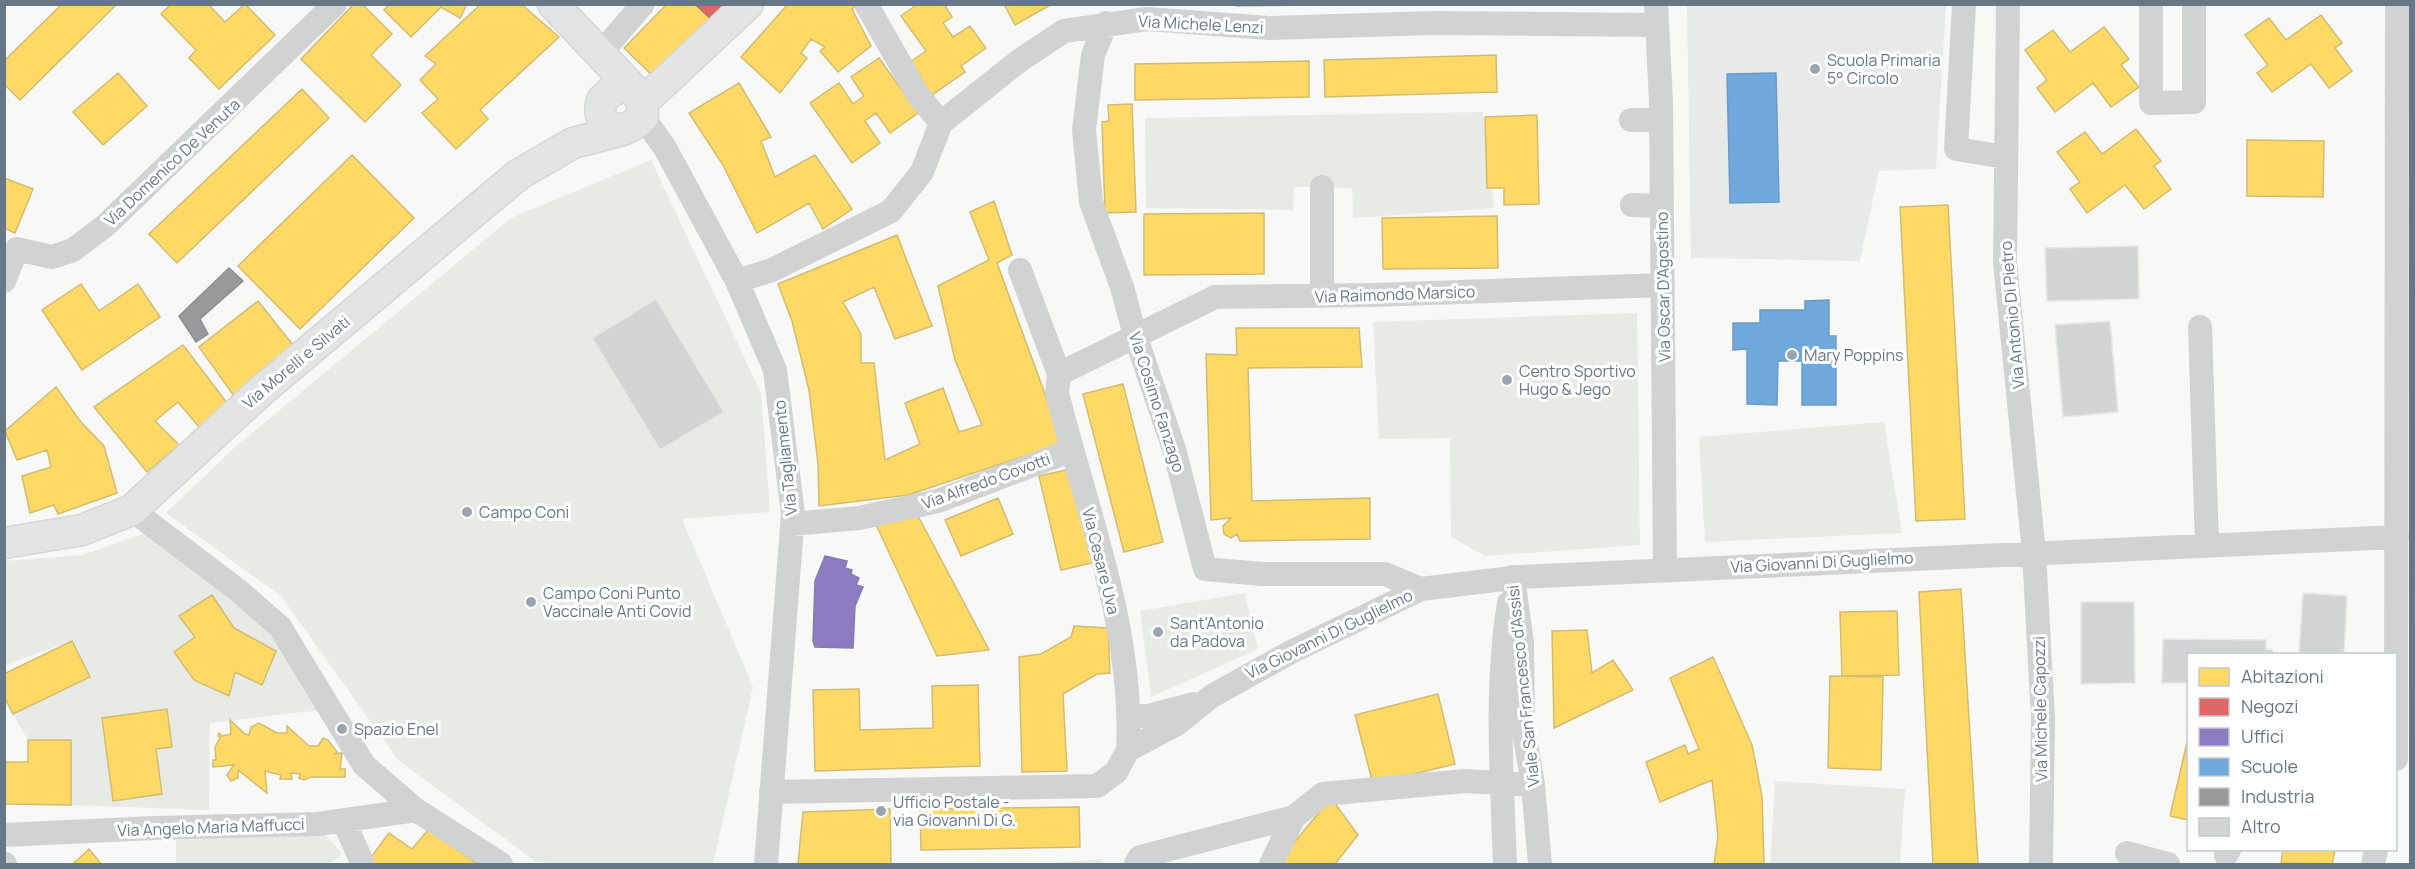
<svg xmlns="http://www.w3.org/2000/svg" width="2415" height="869" viewBox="0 0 2415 869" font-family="Manrope,sans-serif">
<rect width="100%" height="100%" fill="#f8f8f7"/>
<path fill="#e8e9e9" d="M1687 5H1946L1936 169 1879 171 1860 261 1691 258Z"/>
<path fill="#e8ebe5" d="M1483 112 1494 208 1353 218 1352 188 1294 187 1293 210 1146 208 1145 118Z
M651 160 761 393 770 512 682 519 753 687 713 864H553L535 861 398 760 281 596 166 513 234 448 511 218Z
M1637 313 1640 545 1485 556 1451 537 1450 438 1379 439 1373 322Z
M1884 422 1902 533 1705 542 1699 437Z
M146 533 277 632 321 710 210 723 209 810 71 805V740H28L13 714 89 676 72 641 5 665V561L82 555Z
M1245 593 1258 649 1151 697 1140 611Z
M1775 781 1905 789 1900 864H1770Z
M326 835 342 854 329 864H176V840Z
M1101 859 1103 864H1043Z"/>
<path fill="#ffd966" stroke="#d1bc70" stroke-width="1.5" d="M62 4H117L20 100 4 84V61Z
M171 4H208L225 22 245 4 275 35 219 89 189 58 196 50 161 14Z
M354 4H362L392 34 371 55 401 85 365 122 301 59Z
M390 4H467L460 18 441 7 411 37 384 10Z
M481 4H521L559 37 480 110 488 119 456 149 422 113 438 99 420 80 436 64 425 56Z
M667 4H695L713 21 657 80 624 48Z
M788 4H858L852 9 871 46 838 72 820 51 825 47 811 39 801 53 807 58 780 93 741 57Z
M918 4H944L952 17 943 23 953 37 970 26 986 48 961 66 965 72 932 95 909 63 926 51 901 16Z
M1004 4H1052L1015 25Z
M1236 4H1320V5L1236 6Z
M2321 15 2342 43 2335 48 2352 71 2329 88 2311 64 2272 92 2257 73 2268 65 2245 35 2269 18 2286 40Z
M2104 27 2129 59 2121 65 2139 87 2111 107 2093 83 2055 112 2037 88 2047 80 2025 50 2053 30 2070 52Z
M1496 55 1497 92 1325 97 1324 60Z
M879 58 918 113 890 133 876 113 865 121 880 143 852 163 810 103 839 83 853 104 864 96 851 77Z
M1309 61V97L1135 100V64Z
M118 73 147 106 103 145 73 112Z
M739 83 771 137 761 141 775 177 815 155 852 209 823 229 809 203 757 233 723 165 689 113Z
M302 89 329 118 177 263 149 234Z
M1132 104 1136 212 1105 213 1102 122 1109 121 1108 105Z
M1537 115 1539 204 1504 205V188H1487L1485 117Z
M2136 129 2161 161 2154 166 2171 189 2144 209 2125 185 2087 213 2070 189 2080 182 2057 152 2085 132 2102 154Z
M2247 140 2324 141 2323 197 2247 196Z
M352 155 414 218 300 329 238 266Z
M4 178 33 189 15 233 4 228Z
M994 201 1012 255 997 263 1063 443 908 495 819 506 818 463 809 390 792 321 778 284 897 235 932 326 895 339 874 287 843 302 861 334V363H874L885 460 920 444 905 403 943 388 959 432 982 425 955 360 938 286 989 260 970 212Z
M1948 205 1965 519 1916 521 1900 207Z
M1264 213V274L1144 275V214Z
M1497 216 1498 268 1383 269 1382 218Z
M81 284 99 311 138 284 160 317 82 370 42 310Z
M258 301 297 350 234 396 199 347Z
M1236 328H1359L1362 367 1248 368 1252 501 1370 498V539L1240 541 1237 534 1231 538 1224 534 1223 526 1231 518 1211 520 1206 354 1237 355Z
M183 345 227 403 199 427 178 402 155 421 179 445 147 472 94 407Z
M1123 384 1163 542 1124 552 1083 394Z
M56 387 80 421 104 446 117 493 58 514 54 505 30 513 22 476 51 467 47 450 17 460 5 431Z
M1070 469 1092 563 1061 570 1039 476Z
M998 498 1013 534 961 556 945 520Z
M917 514 989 650 937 656 873 518Z
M1961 589 1978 864H1933L1919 592Z
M212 595 234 628 276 651 262 685 235 672 229 696 194 680 174 652 195 637 179 616Z
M1897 611 1899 675 1842 676 1840 612Z
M1074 626 1108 628 1110 673 1097 674 1063 694 1067 771 1022 772 1019 657 1041 654 1071 637Z
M1587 630 1592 673 1613 660 1633 690 1554 728 1552 631Z
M72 641 90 677 13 714 4 696V674Z
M1713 657 1752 745 1762 796 1764 864H1714L1718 836 1712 780 1660 802 1646 762 1685 745 1688 754 1699 749 1670 678Z
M1830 676 1883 677 1881 770 1828 768Z
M978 685 980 766 815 771 813 690 859 689 860 730 933 728 932 686Z
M1438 694 1455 764 1373 784 1355 715Z
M167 709 172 747 156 749 162 794 113 801 102 718Z
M230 720 245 734 249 735 251 727 259 723 277 733H287V726L309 746H318L323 738 328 740 337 752 335 754 342 753 340 769H345V777H311L304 780 299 778 300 774 291 773 292 779H280L281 775 265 771 267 793 238 770V778L231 781 227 775 234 765 213 767V760H216L215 747 220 738 218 736 219 733 222 736 231 734Z
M2188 738V820L2170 816Z
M28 740H71V805L4 804V762H28Z
M1331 798 1358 835 1335 864H1283L1293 844Z
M1079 807 1080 847 921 850 920 809Z
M890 809 891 864H798L803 812Z
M428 830 478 864H366L389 833 412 849Z
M89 849 101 864H73Z
M2283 850H2335L2332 864 2281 863Z"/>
<path fill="#e06666" stroke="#bb6b70" stroke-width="1.5" d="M695 4H728L713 21Z"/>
<path fill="#8e7cc3" stroke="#827bb1" stroke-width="1.5" d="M825 556 847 561 845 568 852 570 851 574 859 578 856 585 863 587 855 606 853 648 815 647 813 641 815 581Z"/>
<path fill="#6fa8dc" stroke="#6c9ac3" stroke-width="1.5" d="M1776 73 1779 202 1730 203 1727 74Z
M1829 300V336H1836V405H1802V361H1778L1777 405 1747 404V349L1733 350V323H1760V310H1805V301Z"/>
<path fill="#999" stroke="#8a8f94" stroke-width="1.5" d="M229 268 243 281 200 319 208 334 196 342 179 316Z"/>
<path fill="#d3d4d4" stroke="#e7e7e6" stroke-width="1.5" d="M2138 246 2139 299 2047 301 2045 248Z
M656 299 724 412 660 450 592 338Z
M2110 321 2118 412 2063 417 2055 325Z
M2303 593 2347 596 2344 654H2299Z
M2081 602H2134L2135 683 2081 684Z
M2163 639 2266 640V649L2273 650V654H2188V683H2162Z"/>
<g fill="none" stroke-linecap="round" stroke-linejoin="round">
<g stroke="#d5d6d6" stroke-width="33">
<path id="major" d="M553 4 636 92 642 103 643 117C624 138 593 131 602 100L615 88H629
M642 103 748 4
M4 543 82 530 132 510 261 391 518 175 573 143 623 130"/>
</g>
<path stroke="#d1d3d3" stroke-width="24" d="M866 4 918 95 941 123
M1656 4 1661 101 1665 570
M1964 4 1956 149 2005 157
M2008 4 2005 262 2034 553 2043 718 2041 864
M2151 4V103L2194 102V4
M1106 23 1093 55 1084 130 1091 202 1122 287 1135 335 1174 449 1205 569 1262 574H1385L1421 589
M600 54 643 4
M643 117 665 148 737 281 775 370 793 514 766 864
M1631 120H1661
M1322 187V296
M1632 205 1662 206
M1020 270 1059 374
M4 281 17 249 52 257 73 250 106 225 335 4
M737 281 772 270 891 211 922 172 941 123 1019 61 1064 31 1147 19 1269 28 1434 23 1657 25
M2200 327 2207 545
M132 510 239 591 280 627 364 765 416 810 501 864
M792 524 859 518 938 501 1072 450
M1513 577 1522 643 1523 725 1533 785 1540 864
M1129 716H1148L1193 704
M1128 750C1134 628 1086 510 1057 393L1059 374 1215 297 1373 295 1663 285
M2396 759 2397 4
M771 792 1097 786 1116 772 1128 750 1177 724 1212 696 1291 652 1421 589 1520 577 2397 537
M344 822 363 864
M4 835 154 828 318 824 416 810
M2127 853 2168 864
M2226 855 2229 850
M4 864H5
M1136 864 1140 857 1294 817
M1271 864 1294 817 1323 794 1465 781 1533 785
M1505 864C1502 777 1495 690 1509 603
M2373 864 2376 850"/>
<use href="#major" stroke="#e3e4e4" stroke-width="30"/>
</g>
<g fill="#99a5af" stroke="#fff" stroke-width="2">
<circle cx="1815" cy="69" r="6"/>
<circle cx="1792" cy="355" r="6"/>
<circle cx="1507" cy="380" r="6"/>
<circle cx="467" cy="512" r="6"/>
<circle cx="531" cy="602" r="6"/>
<circle cx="1158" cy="632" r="6"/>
<circle cx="342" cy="729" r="6"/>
<circle cx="881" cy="811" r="6"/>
</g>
<g text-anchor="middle" stroke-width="6" stroke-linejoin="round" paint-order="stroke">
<g font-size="16" fill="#667888" stroke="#fff">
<text transform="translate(1201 24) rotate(3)" y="6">Via Michele Lenzi</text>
<text transform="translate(172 162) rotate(-43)" y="6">Via Domenico De Venuta</text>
<text transform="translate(1663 287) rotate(-91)" y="6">Via Oscar D'Agostino</text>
<text transform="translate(1395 294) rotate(-2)" y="6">Via Raimondo Marsico</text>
<text transform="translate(2012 315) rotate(-95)" y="6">Via Antonio Di Pietro</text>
<text transform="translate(296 362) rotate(-40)" y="6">Via Morelli e Silvati</text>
<text transform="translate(1157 402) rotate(72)" y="6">Via Cosimo Fanzago</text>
<text transform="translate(785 458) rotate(-96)" y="6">Via Tagliamento</text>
<text transform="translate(986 481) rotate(-20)" y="6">Via Alfredo Covotti</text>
<text transform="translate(1101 561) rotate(76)" y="6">Via Cesare Uva</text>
<text transform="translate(1822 562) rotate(-3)" y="6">Via Giovanni Di Guglielmo</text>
<text transform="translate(1329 634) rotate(-26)" y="6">Via Giovanni Di Guglielmo</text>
<text transform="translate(1523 686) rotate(-96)" y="6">Viale San Francesco d'Assisi</text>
<text transform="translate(2040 709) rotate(-91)" y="6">Via Michele Capozzi</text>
<text transform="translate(211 827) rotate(-2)" y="6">Via Angelo Maria Maffucci</text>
</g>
<g font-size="16" fill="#667888" stroke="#fff" text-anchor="start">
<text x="1827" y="66">Scuola Primaria<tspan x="1827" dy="18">5° Circolo</tspan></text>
<text x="1804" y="361">Mary Poppins</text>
<text x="1519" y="377">Centro Sportivo<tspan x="1519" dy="18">Hugo &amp; Jego</tspan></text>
<text x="479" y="518">Campo Coni</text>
<text x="543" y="599">Campo Coni Punto<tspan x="543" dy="18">Vaccinale Anti Covid</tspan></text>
<text x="1170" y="629">Sant'Antonio<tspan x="1170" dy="18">da Padova</tspan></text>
<text x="354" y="735">Spazio Enel</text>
<text x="893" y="808">Ufficio Postale -<tspan x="893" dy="18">via Giovanni Di G.</tspan></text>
</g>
</g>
<rect width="2415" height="869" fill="none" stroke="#667888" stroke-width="12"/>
<rect x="2187" y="653" width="210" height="198" fill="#ffffff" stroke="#c2c9cf" stroke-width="1.5"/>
<rect x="2199" y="668" width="30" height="18" fill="#ffd966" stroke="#c2c9cf" stroke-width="1.5"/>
<text x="2241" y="683" font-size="18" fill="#667888">Abitazioni</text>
<rect x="2199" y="698" width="30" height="18" fill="#e06666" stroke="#c2c9cf" stroke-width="1.5"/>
<text x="2241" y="713" font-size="18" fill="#667888">Negozi</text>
<rect x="2199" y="728" width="30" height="18" fill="#8e7cc3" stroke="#c2c9cf" stroke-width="1.5"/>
<text x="2241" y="743" font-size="18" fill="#667888">Uffici</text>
<rect x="2199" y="758" width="30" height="18" fill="#6fa8dc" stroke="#c2c9cf" stroke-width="1.5"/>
<text x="2241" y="773" font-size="18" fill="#667888">Scuole</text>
<rect x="2199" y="788" width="30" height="18" fill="#999999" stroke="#c2c9cf" stroke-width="1.5"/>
<text x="2241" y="803" font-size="18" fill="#667888">Industria</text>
<rect x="2199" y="818" width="30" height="18" fill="#d3d4d4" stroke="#c2c9cf" stroke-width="1.5"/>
<text x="2241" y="833" font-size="18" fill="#667888">Altro</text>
</svg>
